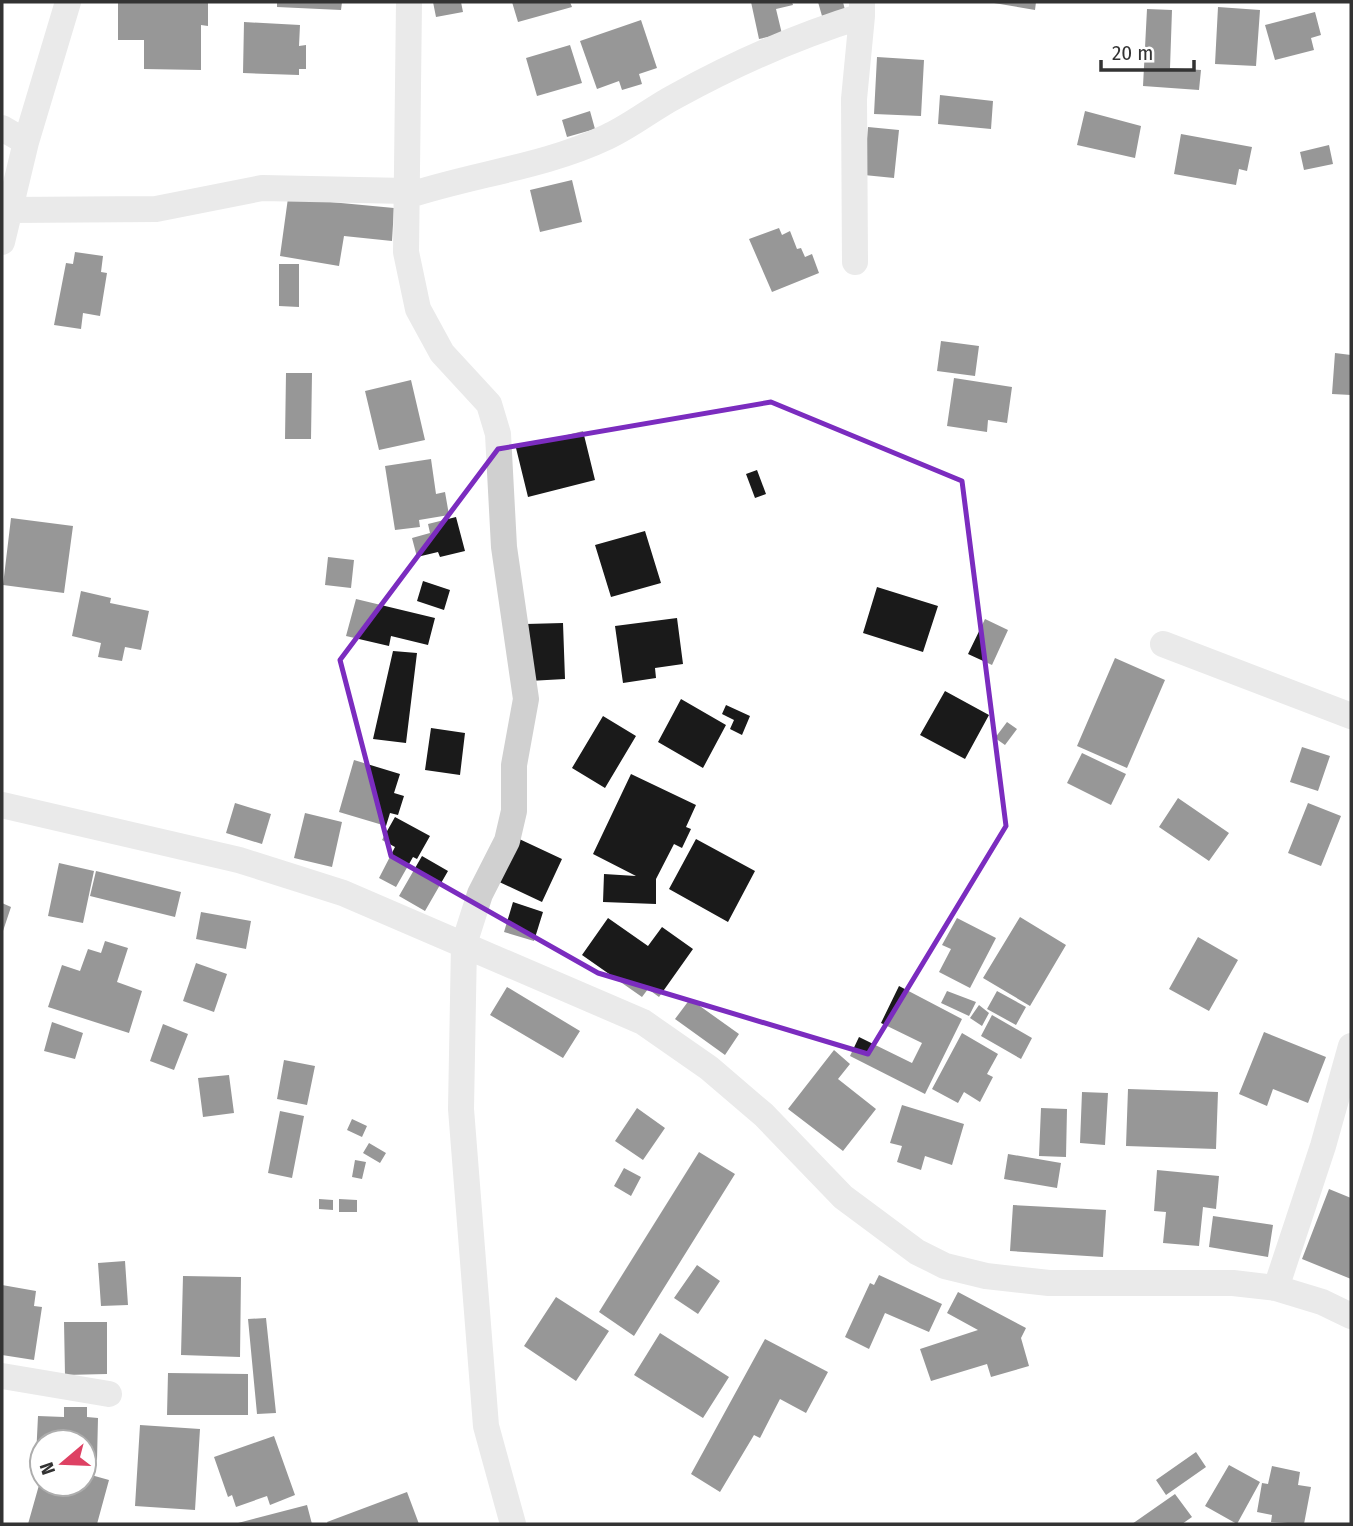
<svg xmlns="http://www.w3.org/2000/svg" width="1353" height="1526" viewBox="0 0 1353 1526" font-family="'Fira Sans Condensed',sans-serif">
<rect width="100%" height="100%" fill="#fff"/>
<path fill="#1a1a1a" d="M118 2H208V26L201 25V70L144 69V40H118Z
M277 2H342L341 10 277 7Z
M433 2H461L463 12 436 17Z
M512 2H570L572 7 518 22Z
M751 2H792L793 5 776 9 782 34 759 39Z
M818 2H843L845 10 822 16Z
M988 2H1036L1035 10Z
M1218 7 1260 10 1256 66 1215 64Z
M1147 9 1172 10 1170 68 1201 70 1199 90 1143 86Z
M1315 12 1321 35 1311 38 1314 50 1275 60 1265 25Z
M641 20 657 68 639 74 642 84 622 90 619 81 597 89 580 41Z
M244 22 300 25 299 46 306 45V69H299V75L243 73Z
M570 45 582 83 537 96 526 58Z
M877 57 924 60 921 116 874 114Z
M940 95 993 101 991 129 938 124Z
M590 111 595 129 567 137 562 120Z
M1085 111 1141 126 1135 158 1077 145Z
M868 127 899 130 894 178 864 175Z
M1181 134 1252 147 1247 171 1239 169 1236 185 1174 174Z
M1329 145 1333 164 1304 170 1300 152Z
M572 180 582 222 540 232 530 190Z
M288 198 394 208 392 241 344 236 339 266 280 256Z
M779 228 782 235 790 231 797 249 801 248 805 257 812 254 819 273 772 292 749 239Z
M75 252 103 256 101 272 107 273 100 316 83 313 81 329 54 325 66 263 73 264Z
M279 264H299V307L279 306Z
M941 341 979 346 975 376 937 371Z
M1335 353 1351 355V395L1332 394Z
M286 373H312L311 439H285Z
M954 378 1012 387 1007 423 988 420 987 432 947 426Z
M411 380 425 440 379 450 365 391Z
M583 431 595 480 528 497 516 448Z
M431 459 436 494 445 492 449 515 419 520 420 527 395 530 385 466Z
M757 470 766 494 755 498 746 474Z
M456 517 465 551 440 557 438 552 417 557 412 538 430 533 428 524Z
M11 518 73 526 64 593 3 585Z
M645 531 661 583 611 597 595 545Z
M328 557 354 560 351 588 325 585Z
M423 581 450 590 444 610 417 601Z
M877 587 938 606 923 652 863 633Z
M81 591 111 598 110 603 149 611 141 650 125 647 122 661 98 657 101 643 72 636Z
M356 599 435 618 428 645 391 636 389 646 346 636Z
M677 618 683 664 655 668 656 678 623 683 615 626Z
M985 619 1008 630 992 665 968 654Z
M563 623 565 679 529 681 526 624Z
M393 651 417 653 406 743 373 739Z
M1115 658 1165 680 1127 768 1077 746Z
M945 691 989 715 965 759 920 735Z
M681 699 726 725 703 768 658 742Z
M726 705 750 716 742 735 730 729 734 720 722 714Z
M603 716 636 736 605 788 572 768Z
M1007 722 1017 729 1005 745 995 738Z
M431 728 465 733 460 775 425 770Z
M1302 747 1330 756 1318 791 1290 782Z
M1082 753 1126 774 1111 805 1067 783Z
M354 760 400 774 394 793 404 796 398 815 390 813 386 826 339 812Z
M631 774 696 805 686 827 691 829 682 848 674 844 656 879V904L603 902 604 874 636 876 593 854Z
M1178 798 1229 833 1209 861 1159 827Z
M235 803 271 814 262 844 226 833Z
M1308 803 1341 816 1321 866 1288 853Z
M305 813 342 822 332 867 294 858Z
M395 817 430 836 417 859 413 857 396 887 379 878 395 847 382 840Z
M515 837 562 859 542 902 495 880Z
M696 839 755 871 728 922 669 889Z
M422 856 448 871 425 911 399 896Z
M59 863 94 871 83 923 48 916Z
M96 871 181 892 175 917 90 896Z
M513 902 543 912 534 941 504 932Z
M2 903 11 907 2 934Z
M201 912 251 921 246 949 196 939Z
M1020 917 1066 945 1030 1006 983 978Z
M608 918 648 946 662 927 693 949 659 997 648 989 642 997 582 955Z
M957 918 996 938 970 988 939 972 951 949 942 945Z
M1198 937 1238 960 1209 1011 1169 989Z
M105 941 128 948 117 982 142 991 129 1033 48 1007 62 965 80 971 88 949 101 953Z
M196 963 227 974 214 1012 183 1001Z
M899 986 962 1019 925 1094 850 1056 859 1037 912 1063 922 1043 881 1023Z
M507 987 580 1031 563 1058 490 1015Z
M947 991 976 1002 969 1016 941 1003Z
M997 991 1026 1007 1016 1025 987 1009Z
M690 999 739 1034 725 1055 675 1019Z
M979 1005 989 1013 982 1026 970 1018Z
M992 1015 1032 1038 1021 1059 981 1036Z
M52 1022 83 1033 75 1059 44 1051Z
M163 1024 188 1034 174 1070 150 1061Z
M1264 1032 1326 1057 1308 1103 1273 1089 1267 1106 1239 1094Z
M962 1033 998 1054 987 1074 993 1077 980 1102 964 1092 958 1103 932 1089Z
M834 1050 850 1064 838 1079 876 1109 843 1151 788 1109Z
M284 1060 315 1066 307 1105 277 1099Z
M229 1075 234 1113 203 1117 198 1078Z
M1128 1089 1218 1092 1216 1149 1126 1146Z
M1082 1092 1108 1093 1105 1145 1080 1143Z
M902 1105 964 1124 952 1165 925 1156 921 1170 897 1162 902 1146 890 1143Z
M637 1108 665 1128 643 1160 615 1141Z
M1041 1108 1067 1109 1066 1157 1039 1156Z
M280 1111 304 1116 292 1178 268 1173Z
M352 1119 367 1126 362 1137 347 1130Z
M369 1143 386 1153 380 1163 363 1153Z
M699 1152 735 1174 634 1336 599 1312Z
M1008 1154 1061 1163 1057 1188 1004 1179Z
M355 1160 366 1162 362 1179 352 1177Z
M624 1168 641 1177 631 1196 614 1186Z
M1157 1170 1219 1176 1216 1209 1203 1207 1199 1246 1163 1243 1166 1212 1154 1211Z
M1329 1189 1351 1198V1279L1302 1259Z
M319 1199 333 1200V1210L319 1209Z
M339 1199 357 1200V1212H339Z
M1013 1205 1106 1210 1103 1257 1010 1251Z
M1213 1216 1273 1225 1268 1257 1209 1247Z
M125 1261 128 1305 101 1306 98 1263Z
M697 1265 720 1281 698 1314 674 1298Z
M879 1275 942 1304 929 1332 885 1313 869 1349 845 1337 870 1283 874 1285Z
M183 1276 241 1277 240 1357 181 1355Z
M2 1285 36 1291 34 1306 42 1307 34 1360 2 1355Z
M958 1292 1026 1328 1021 1338 1029 1366 991 1377 987 1364 931 1381 920 1349 978 1330 947 1313Z
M556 1297 609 1331 576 1381 524 1346Z
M266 1318 276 1413 257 1414 248 1319Z
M64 1322H107V1374L65 1375Z
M660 1333 729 1377 703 1418 634 1375Z
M765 1339 828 1372 806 1413 780 1399 760 1438 754 1435 720 1492 691 1474Z
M168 1373 248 1374V1415H167Z
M64 1407H87V1417L98 1418 97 1460 84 1459V1442H42V1457H36L38 1416 64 1417Z
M140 1425 200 1429 195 1510 135 1506Z
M274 1436 295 1495 270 1505 267 1496 236 1507 232 1495 228 1497 214 1457Z
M1196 1452 1206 1467 1166 1495 1156 1480Z
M1229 1465 1260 1482 1237 1524 1205 1506Z
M1272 1466 1300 1472 1298 1485 1311 1487 1304 1524 1271 1522 1272 1515 1257 1512 1262 1483 1268 1484Z
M84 1473 109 1480 97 1524H28L41 1478 42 1484H84Z
M407 1492 419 1524H328L327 1522Z
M1175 1494 1192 1517 1182 1524H1132Z
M307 1505 312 1524H238V1523Z"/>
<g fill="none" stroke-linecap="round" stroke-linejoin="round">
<path stroke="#d0d0d0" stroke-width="26" d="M409 2 406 252 418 309 442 353 489 404 498 434 504 547 526 699 514 765V811L507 841 480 894 464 944 461 1109 486 1426 513 1524
M2 128 26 142
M407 196C473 174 544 167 607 137 631 126 653 108 676 96 736 63 797 36 862 16V2
M9 210 156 209 262 188 407 191
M2 242 26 142 68 2
M855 262 854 99 862 16
M1163 644 1351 716
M2 805 239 860 343 893 643 1022 709 1068 764 1115 843 1197 917 1252 945 1266 986 1276 1049 1283H1233L1276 1288 1322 1302 1351 1316
M1276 1288 1323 1146 1351 1046
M2 1376 109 1394"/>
</g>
<path d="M0 0H1353V1526H0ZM771 402 962 481 1006 826 868 1054 598 973 391 856 340 660 498 449Z" fill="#fff" fill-opacity=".55" fill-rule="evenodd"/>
<path fill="none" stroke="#7b2cbf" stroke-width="5" stroke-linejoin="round" d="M771 402 962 481 1006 826 868 1054 598 973 391 856 340 660 498 449Z"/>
<rect width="1353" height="1526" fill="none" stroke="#333333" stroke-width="7"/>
<g transform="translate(63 1463) rotate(251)"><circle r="33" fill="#ffffff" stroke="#adadad" stroke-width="2"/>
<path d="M0-5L12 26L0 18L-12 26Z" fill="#de4163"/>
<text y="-10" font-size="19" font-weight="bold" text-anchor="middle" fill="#333333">N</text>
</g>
<path d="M1101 60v10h93v-10" fill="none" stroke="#333333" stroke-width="3.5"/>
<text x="1112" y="60" font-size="21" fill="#333333" stroke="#ffffff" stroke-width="5" paint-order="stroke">20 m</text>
</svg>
